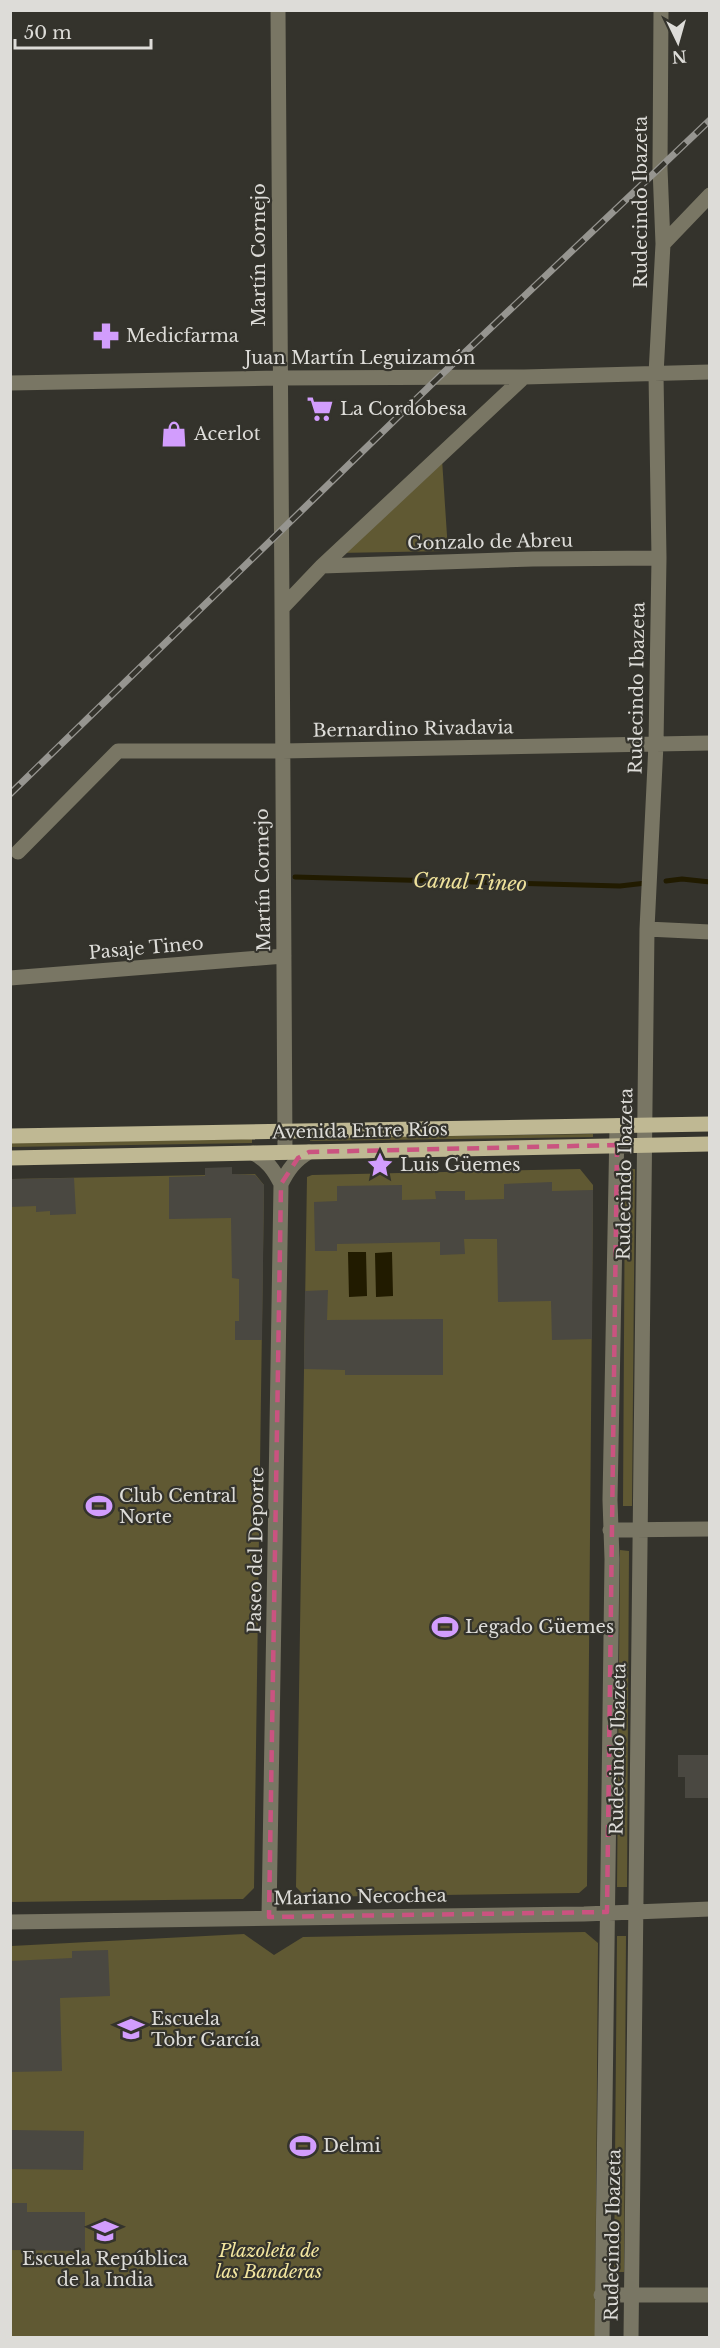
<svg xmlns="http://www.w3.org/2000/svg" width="720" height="2348" viewBox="0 0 720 2348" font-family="'Libre Baskerville',serif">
<rect width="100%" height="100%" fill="#34332c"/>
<path fill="#605933" d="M442 459 448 551 338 553Z
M593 1134V1137L310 1141V1138Z
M252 1139V1143L11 1147 10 1143Z
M580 1169 593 1185V1190L587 1886 579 1893 306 1897 296 1887 307 1177 312 1175Z
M625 1169H635L632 1506H623Z
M255 1174 264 1185 254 1888 243 1899 11 1902V1179Z
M620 1550 629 1551 627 1887H617Z
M585 1932 598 1943 595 2337 11 2338V1946L244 1934 274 1955 303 1937Z
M617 1936H626L624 2272H614Z"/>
<path fill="#211b00" d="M348 1252H366L367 1296 349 1297Z
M392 1252 393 1296 376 1297 375 1253Z"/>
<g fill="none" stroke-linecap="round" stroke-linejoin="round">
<path stroke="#211b00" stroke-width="5" d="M295 877 620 886 646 883
M666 881 682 879 710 882"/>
</g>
<path fill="#4a4841" d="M232 1167V1174L255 1175 264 1185 262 1340H235V1321H239V1279L232 1278 231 1218 169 1219V1177L205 1176V1168Z
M74 1178 76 1214 50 1215V1211L36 1212V1206L10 1207V1179Z
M552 1182V1191L593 1190 592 1339 552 1340 551 1301 498 1302 497 1239H464L465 1254 440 1255V1242L337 1244V1251H315L314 1202 337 1201V1186L402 1185V1200L436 1199 435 1191H465V1200L504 1199V1184Z
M328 1290 327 1320 443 1319V1375H345V1370L304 1369 305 1291Z
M678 1755H710V1798H685V1777H678Z
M108 1950 110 1996 60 1998 62 2071 10 2072V1961L72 1958V1951Z
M10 2130 84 2131 83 2170 10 2169Z
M10 2203H27V2212H85V2251L10 2250Z"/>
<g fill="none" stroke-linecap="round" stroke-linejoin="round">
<path stroke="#797664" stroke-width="15" d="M278 10 282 608
M663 244 710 195
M10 383 279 378 524 377 710 372
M322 566 533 559 659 558
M18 852 118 751H282L710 743
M647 929 710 932
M10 978 284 956
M285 1152 282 608 322 566 524 377
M253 1153C267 1160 274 1170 281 1184 288 1170 295 1160 309 1152
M610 1530 710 1529
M269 1917 281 1184
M10 1922 584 1914 710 1909
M601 2295H710
M602 2338 612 1559 610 1500 617 1126
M631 2338 647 929 656 744 659 558 656 374 663 244 660 168 661 10"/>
<path stroke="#bfb893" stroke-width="15" d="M10 1136 710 1124
M10 1158 710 1144"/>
<g stroke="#969590" stroke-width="7">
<path id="rail" d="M10 794 439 377 710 120"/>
</g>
<use href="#rail" stroke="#34332c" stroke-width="4.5" stroke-dasharray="14" stroke-linecap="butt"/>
</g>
<path fill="none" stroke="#ca5380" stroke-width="4.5" stroke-dasharray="12 8" stroke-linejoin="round" d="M617 1145 607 1912 269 1917 281 1184 298 1158 309 1152Z"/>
<defs>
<g id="pharmacy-bare" transform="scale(2.07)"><path d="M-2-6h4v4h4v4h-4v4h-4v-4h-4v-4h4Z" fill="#d29dfd" stroke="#34332c" stroke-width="2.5" paint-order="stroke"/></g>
<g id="supermarket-bare" transform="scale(2.07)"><path d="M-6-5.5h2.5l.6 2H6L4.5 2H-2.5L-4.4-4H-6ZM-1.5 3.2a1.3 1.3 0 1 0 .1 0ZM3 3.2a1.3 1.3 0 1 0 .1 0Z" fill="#d29dfd" stroke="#34332c" stroke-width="2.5" paint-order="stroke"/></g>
<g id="shop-bare" transform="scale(2.07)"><path d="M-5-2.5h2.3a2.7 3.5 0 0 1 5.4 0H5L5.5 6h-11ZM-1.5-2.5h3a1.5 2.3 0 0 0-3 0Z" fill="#d29dfd" stroke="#34332c" stroke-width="2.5" paint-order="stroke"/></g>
<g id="sight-bare" transform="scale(2.07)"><path d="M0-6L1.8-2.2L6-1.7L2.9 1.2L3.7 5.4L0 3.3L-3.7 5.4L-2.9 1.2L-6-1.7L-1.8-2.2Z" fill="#d29dfd" stroke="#34332c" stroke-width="2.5" paint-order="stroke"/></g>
<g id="stadium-bare" transform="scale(2.07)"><path d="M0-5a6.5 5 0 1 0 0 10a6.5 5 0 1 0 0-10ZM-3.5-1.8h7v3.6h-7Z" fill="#d29dfd" stroke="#34332c" stroke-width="2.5" paint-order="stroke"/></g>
<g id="school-bare" transform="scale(2.07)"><path d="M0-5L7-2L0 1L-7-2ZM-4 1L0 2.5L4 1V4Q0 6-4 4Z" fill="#d29dfd" stroke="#34332c" stroke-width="2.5" paint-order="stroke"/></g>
</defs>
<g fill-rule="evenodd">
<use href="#pharmacy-bare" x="106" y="336"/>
<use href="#supermarket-bare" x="320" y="409"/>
<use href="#shop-bare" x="174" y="434"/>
<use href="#sight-bare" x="380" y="1165"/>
<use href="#stadium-bare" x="99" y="1506"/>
<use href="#stadium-bare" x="445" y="1627"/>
<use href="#school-bare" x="131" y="2029"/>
<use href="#stadium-bare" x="303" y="2146"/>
<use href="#school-bare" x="105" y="2231"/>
</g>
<g text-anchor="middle" stroke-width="4.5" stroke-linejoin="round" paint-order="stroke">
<g font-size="18" fill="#dddcd8" stroke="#34332c">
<text transform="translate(641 202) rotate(-90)" y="6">Rudecindo Ibazeta</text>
<text transform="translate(259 255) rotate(-90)" y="6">Martín Cornejo</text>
<text x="360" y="364">Juan Martín Leguizamón</text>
<text transform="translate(490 542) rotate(-1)" y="6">Gonzalo de Abreu</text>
<text transform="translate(637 688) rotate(-89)" y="6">Rudecindo Ibazeta</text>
<text transform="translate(413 729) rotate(-1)" y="6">Bernardino Rivadavia</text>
<text transform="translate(263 880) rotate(-91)" y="6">Martín Cornejo</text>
<text transform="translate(146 948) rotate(-5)" y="6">Pasaje Tineo</text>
<text transform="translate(360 1131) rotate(-1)" y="6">Avenida Entre Ríos</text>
<text transform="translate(625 1174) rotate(-89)" y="6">Rudecindo Ibazeta</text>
<text transform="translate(256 1550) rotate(-89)" y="6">Paseo del Deporte</text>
<text transform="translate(618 1749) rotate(-89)" y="6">Rudecindo Ibazeta</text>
<text transform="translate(360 1897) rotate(-1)" y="6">Mariano Necochea</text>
<text transform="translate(613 2235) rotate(-89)" y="6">Rudecindo Ibazeta</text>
</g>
<g font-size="18" fill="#dddcd8" stroke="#34332c" text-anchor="start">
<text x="126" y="342">Medicfarma</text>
<text x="340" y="415">La Cordobesa</text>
<text x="194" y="440">Acerlot</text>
<text x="400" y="1171">Luis Güemes</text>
<text x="119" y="1502">Club Central<tspan x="119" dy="21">Norte</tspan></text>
<text x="465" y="1633">Legado Güemes</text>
<text x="151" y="2025">Escuela<tspan x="151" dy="21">Tobr García</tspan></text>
<text x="323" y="2152">Delmi</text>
<text x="105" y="2265" text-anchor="middle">Escuela República<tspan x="105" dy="21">de la India</tspan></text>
</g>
<g font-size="18" font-style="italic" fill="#f2e59f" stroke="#34332c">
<text x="269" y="2257">Plazoleta de<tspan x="269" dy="21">las Banderas</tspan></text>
</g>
<g font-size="20" font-style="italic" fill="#eee19b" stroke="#34332c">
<text transform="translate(470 882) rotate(2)" y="7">Canal Tineo</text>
</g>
</g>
<rect width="720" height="2348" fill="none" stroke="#dddcd8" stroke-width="24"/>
<g transform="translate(678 42) rotate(175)" stroke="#34332c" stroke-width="4.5" paint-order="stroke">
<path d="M0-4.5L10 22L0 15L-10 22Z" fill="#dddcd8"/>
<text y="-9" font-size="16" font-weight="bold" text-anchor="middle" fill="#dddcd8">N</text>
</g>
<path d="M15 39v9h136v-9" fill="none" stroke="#dddcd8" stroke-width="3"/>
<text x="24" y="39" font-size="18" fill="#dddcd8" stroke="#34332c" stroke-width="4.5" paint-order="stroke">50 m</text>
</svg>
